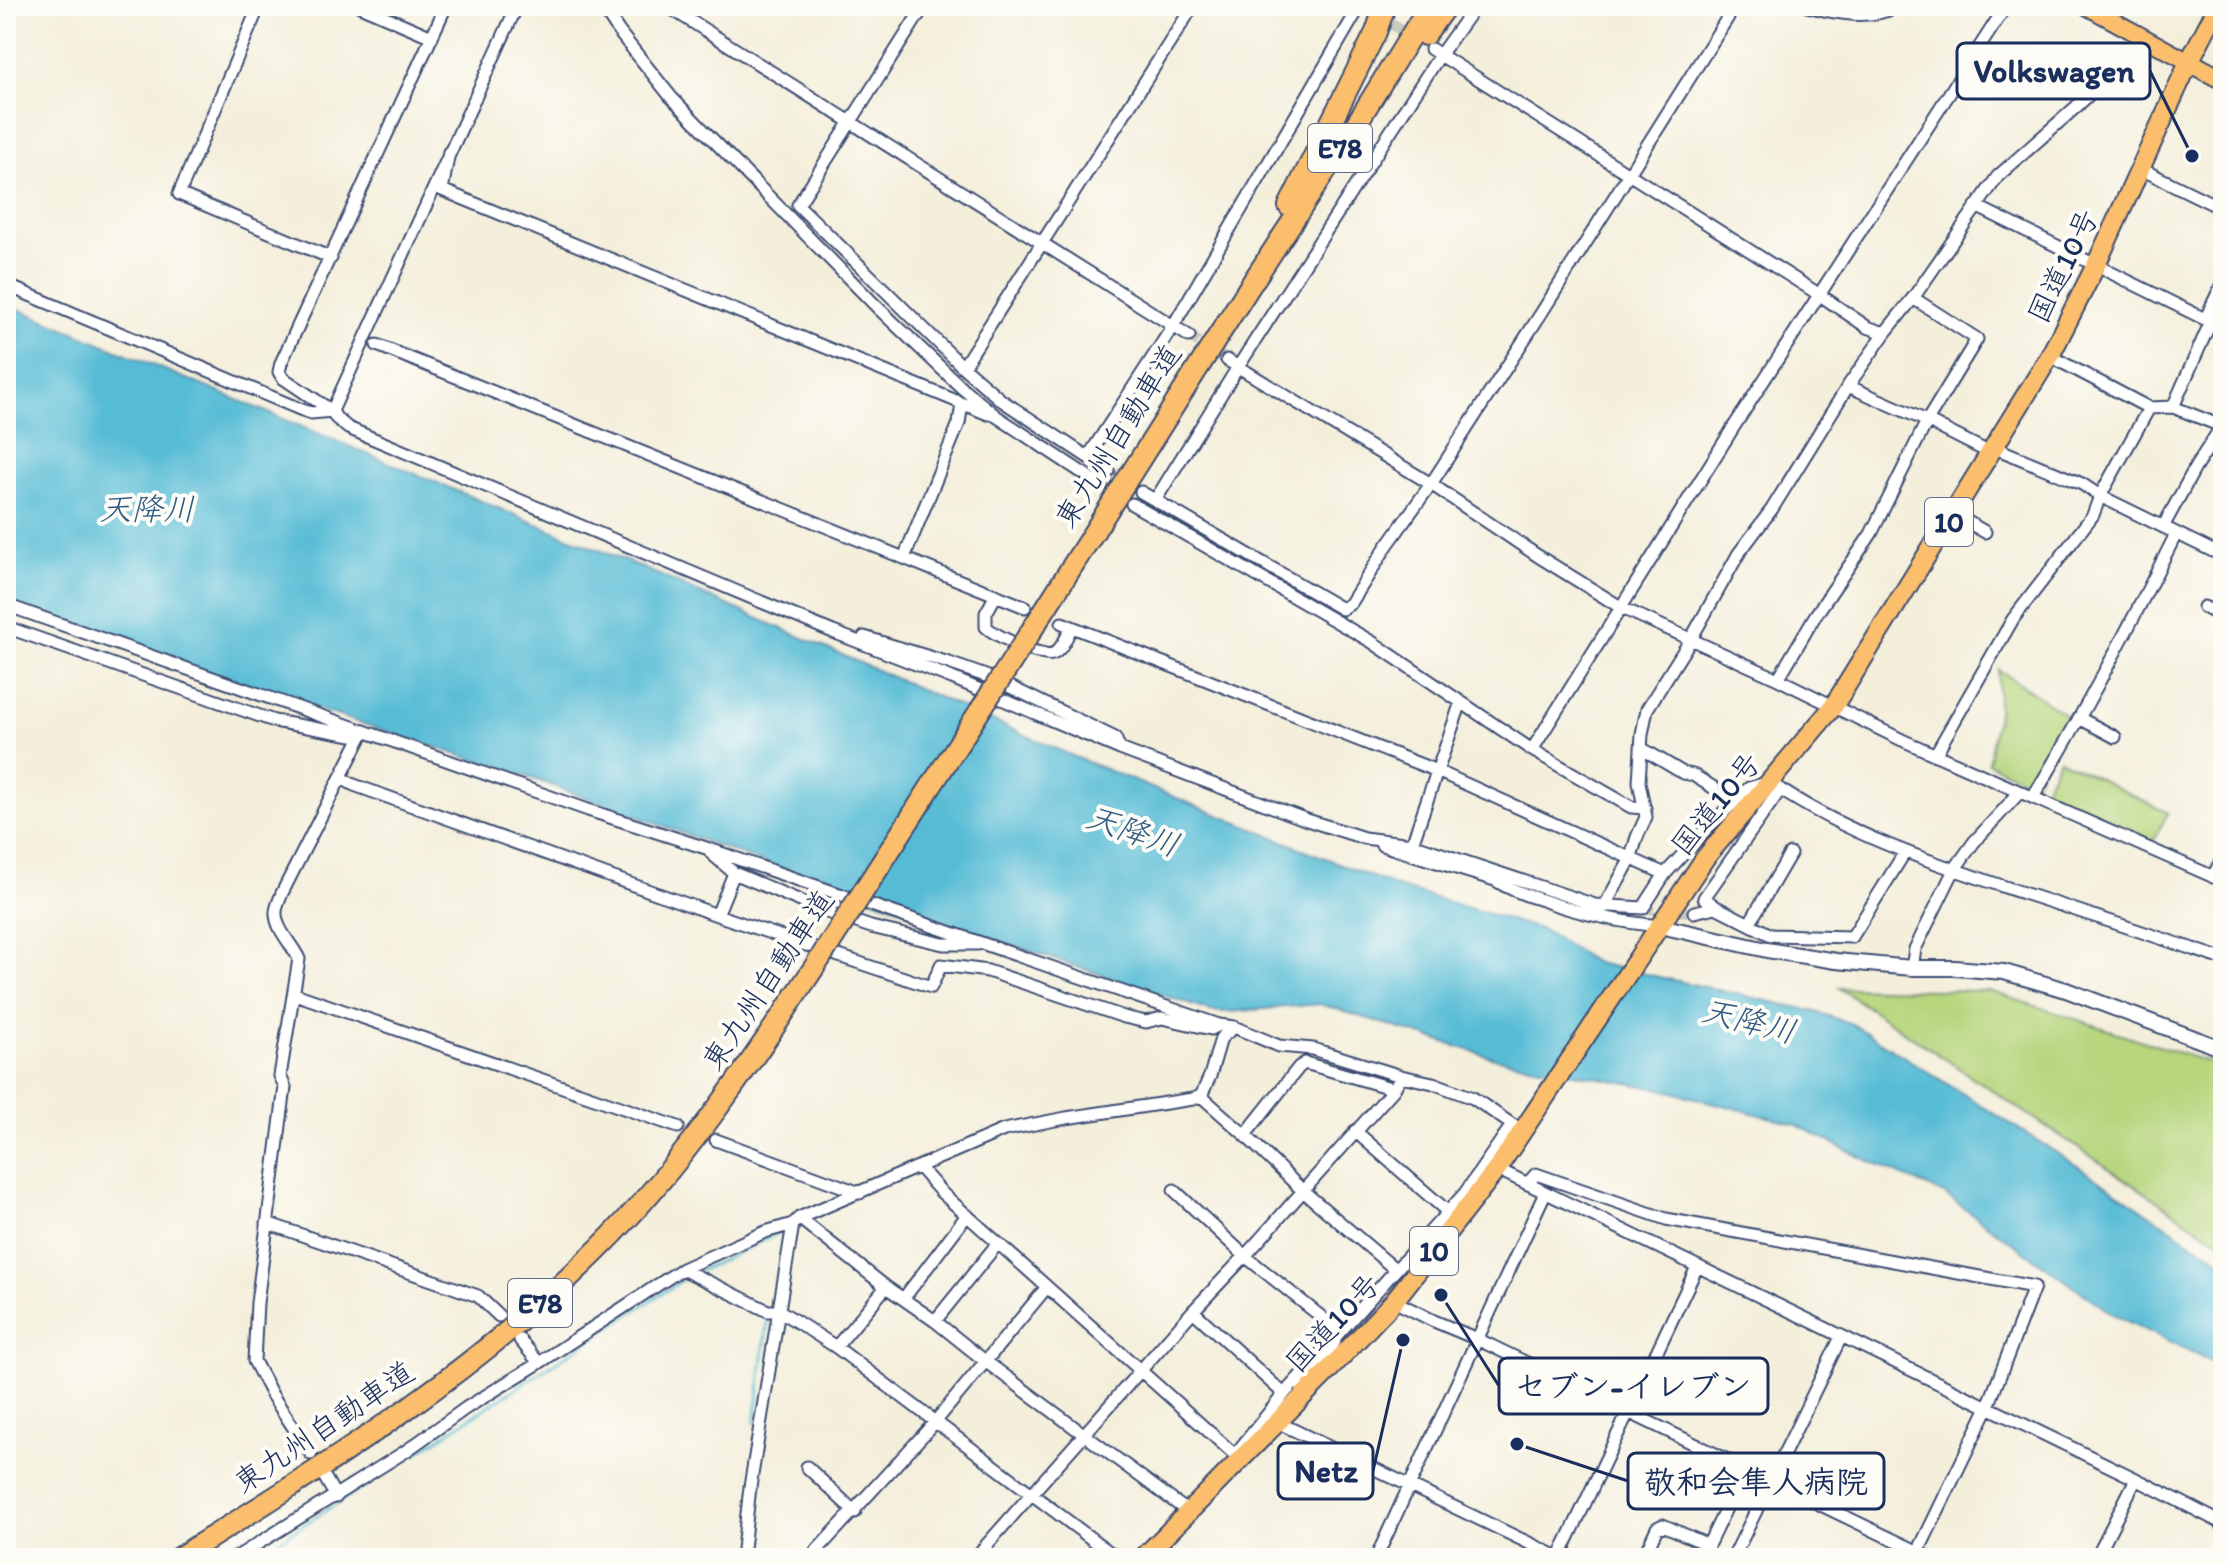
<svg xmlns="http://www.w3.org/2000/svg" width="2229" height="1564" viewBox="0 0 2229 1564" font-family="Itim,'Klee One',sans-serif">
<rect width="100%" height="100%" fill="#fdfcf7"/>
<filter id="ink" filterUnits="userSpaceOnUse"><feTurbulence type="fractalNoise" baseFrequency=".0125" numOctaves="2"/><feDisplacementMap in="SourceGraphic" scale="16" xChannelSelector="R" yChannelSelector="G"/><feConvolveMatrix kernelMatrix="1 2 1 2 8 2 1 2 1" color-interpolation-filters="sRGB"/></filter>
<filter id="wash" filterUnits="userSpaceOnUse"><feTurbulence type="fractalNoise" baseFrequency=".006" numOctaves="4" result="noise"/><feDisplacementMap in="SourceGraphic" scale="32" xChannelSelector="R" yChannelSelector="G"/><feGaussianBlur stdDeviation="1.8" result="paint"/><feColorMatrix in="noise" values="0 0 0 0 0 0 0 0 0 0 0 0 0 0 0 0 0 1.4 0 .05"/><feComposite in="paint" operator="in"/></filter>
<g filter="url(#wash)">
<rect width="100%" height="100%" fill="#f4efdb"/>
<path fill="#b7d67e" stroke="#69826e" stroke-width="2" d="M1998 669 2066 715 2034 785 1988 763 1998 712Z
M2059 759 2168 813 2151 845 2042 794Z
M1839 988 1989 991 2223 1067V1242L2201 1230Z"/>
<path fill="#57bcd5" stroke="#39769a" stroke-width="2" d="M6 304 643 568 1075 757 1397 887 1543 930 1596 963 1813 1011 1852 1024 2076 1165 2203 1250 2223 1261V1367L2114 1315 1944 1194 1862 1158 1795 1124 1665 1090 1498 1059 1320 1004 1229 1012 1210 1011 756 860 543 782 221 678 6 602Z"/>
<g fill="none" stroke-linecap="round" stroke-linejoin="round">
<path stroke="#57bcd5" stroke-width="3" d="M699 1271 777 1234
M755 1423 768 1316
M415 1454 684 1279
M251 1558 407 1459"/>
</g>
</g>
<g filter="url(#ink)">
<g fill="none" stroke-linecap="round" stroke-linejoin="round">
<path stroke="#c9c9c2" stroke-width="11" stroke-dasharray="11 5.5" stroke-linecap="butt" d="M1377 15 1413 38
M1189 336 1227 360
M1643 908 1694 912"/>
<g stroke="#3c4c71" stroke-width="15">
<path id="minor" d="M259 6 179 194 331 258
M360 6 432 37
M446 6 281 363 279 372 283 378 332 411 336 418 348 428 833 632 952 678 1120 749 1307 820 1364 838 1412 844 1595 905 1643 908 1665 874 1708 827 1749 788 1769 782C1848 836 1936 864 2026 894 2092 915 2157 937 2223 959
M602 6 620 33 671 97 876 306 962 388 996 416 1101 485
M667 6 1189 336
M924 6 798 205 963 367 1001 400 1109 471
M1807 6C1838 14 1870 20 1899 6
M1431 49 1820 295 1867 327 1885 333
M449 152 442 190 988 414
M2141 169 2223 209
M1976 206 2223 328
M6 285 302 410 311 413 332 411
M2206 318 2223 282
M377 345 1025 607
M2050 356 2149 408
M1227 360 1431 484 1538 556 1622 608 1778 679 1902 740 2223 881
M963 367 1193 6
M1848 386 1927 421 1990 453
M2173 407 2221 426
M332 411 517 6
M1993 447 2082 484 2100 496 2223 556
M1088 457 1173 326 1360 6
M1141 492 1342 609 1351 603 1386 547 1431 484 1542 312 1735 6
M1156 499 1238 367 1440 55 1475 6
M1132 504 1372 642 1532 750 1631 807 1645 808
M1954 514 1985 532
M2163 527 2195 468 2223 424
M904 558 959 423 962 404
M996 595 986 613V627C995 635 1041 658 1053 654 1062 650 1067 635 1072 627
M6 605 588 810 706 848 1219 1025 1234 1027 1279 1046 1313 1049 1401 1076 1433 1083 1473 1098 1523 1132
M2204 607 2223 617
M1062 623 1437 771 1665 874
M6 627 274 721 352 735 364 731
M864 637 949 663 994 679 1115 738 1120 749
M1778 679 1815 616 1871 534 1927 421 1977 339 1913 298
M2081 719 2115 737
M1641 748 1683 773 1693 775 1714 788
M1532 750 1733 428 2006 6
M1935 755 2013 619 2093 515 2100 496 2149 408 2173 407 2211 321
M341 778 354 785 717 915 931 987 941 965 988 971 1124 1017 1146 1022 1162 1018 1211 1029 1219 1025
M2033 797C2085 712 2131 624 2176 534
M1412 844 1461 702
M1382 845 1495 880C1510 890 1525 895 1542 900 1581 914 1618 922 1660 926
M711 853 734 873 824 911 871 927 943 944H978
M2213 877 2223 857
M1604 907 1630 860 1637 837 1646 817 1639 782 1642 734 1647 709 1691 639 1739 553 1772 509 1848 386 1885 333 1913 298 1998 176 2076 107 2146 40
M1716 907 1704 898 1780 790
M1694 912 1716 907 1771 935 1852 937 1905 852
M717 915 734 873
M1749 924 1790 854
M1912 968 1915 949 1954 870 1974 842 2019 793
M295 994 678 1127
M1201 1096 1245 1135 1303 1191 1396 1270
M1355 1131 1448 1212
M1245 1135 1299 1067 1305 1063 1394 1089
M716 1140 860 1193
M919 1167 942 1193 1235 1455
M1497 1169 2136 1479 2218 1521 2223 1526
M1527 1184 1536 1174 1666 1219 2034 1287 1987 1409 1915 1558
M1174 1190 1245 1256 1339 1331
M799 1218 886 1287 935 1321 985 1361 1183 1508
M267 1223 478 1296 499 1316
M682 1269 768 1311H780L836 1347 1117 1558
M904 1298 967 1215
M1394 1301 1434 1321 1477 1339 1931 1558
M1193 1311 1284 1394
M935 1321 998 1243
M520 1340 539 1363
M836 1347 886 1287
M1297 1384C1315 1375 1327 1359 1335 1341
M1277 1422 1560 1558
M1238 1451 1284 1394 1465 1193 1512 1125
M311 1454 272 1395 254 1361 257 1303 285 1087 280 1076 299 959C293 945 275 929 276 912 276 907 280 899 282 893L364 731
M807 1467 855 1512
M324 1476 336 1497
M1153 1546 1179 1558
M235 1558 406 1451 466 1408 539 1363 682 1269 765 1232 793 1224 799 1218 1004 1130 1066 1118 1193 1099 1201 1096 1210 1076 1221 1038 1234 1027
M742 1558 750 1487 793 1224
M810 1558 936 1421 1047 1287
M975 1558 1193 1311 1245 1256 1394 1089 1401 1076
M1376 1558 1545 1193
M1559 1558 1697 1267
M1643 1558 1657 1528 1663 1525 1708 1545
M1702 1558 1745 1469
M1733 1558 1841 1337
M2096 1558 2136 1479"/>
</g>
<g stroke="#3c4c71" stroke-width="18">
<path id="tertiary" d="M1660 926 1767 950 1836 961 1912 968H1955L2004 972 2066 990 2223 1049"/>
</g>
<g stroke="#3c4c71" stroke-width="20">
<path id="primary" d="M2086 6 2189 62"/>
</g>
<g stroke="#3c4c71" stroke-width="22">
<path id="trunk" d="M2189 62 2223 80
M1143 1558 1325 1374 1394 1301 1497 1169 1705 858 1833 707 2050 356 2096 265 2189 62 2218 6"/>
</g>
<g stroke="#3c4c71" stroke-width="24">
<path id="motorway" d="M1425 35 1446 6
M1289 206 1376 32 1385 6
M1028 636 1248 289 1355 126 1429 6
M178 1558C332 1462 488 1365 615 1232 693 1150 757 1054 819 960"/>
</g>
<use href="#minor" stroke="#fff" stroke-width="11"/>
<use href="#tertiary" stroke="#fff" stroke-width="14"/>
<use href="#primary" stroke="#fabe6d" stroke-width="16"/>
<use href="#trunk" stroke="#fabe6d" stroke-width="18"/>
<use href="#motorway" stroke="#fabe6d" stroke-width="20"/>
<g stroke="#3c4c71" stroke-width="24" stroke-linecap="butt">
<path id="motorway-bridge" d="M819 960 1028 636"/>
</g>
<use href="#motorway-bridge" stroke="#fabe6d" stroke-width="20"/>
</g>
</g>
<g text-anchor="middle" stroke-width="8" stroke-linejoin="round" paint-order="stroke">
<g fill="#fdfcf7" stroke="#5f6c8c" stroke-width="2">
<rect x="1308" y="124" width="64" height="48" rx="6"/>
<rect x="1925" y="498" width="48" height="48" rx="6"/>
<rect x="1410" y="1227" width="48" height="48" rx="6"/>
<rect x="508" y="1279" width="64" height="48" rx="6"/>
</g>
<g font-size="28" font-weight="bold" fill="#1b2f5e">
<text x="1340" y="158">E78</text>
<text x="1949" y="532">10</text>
<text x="1434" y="1261">10</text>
<text x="540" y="1313">E78</text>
</g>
<g font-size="30" fill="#1b2f5e" stroke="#fdfcf7">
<text transform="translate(2063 266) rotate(-64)" y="10">国道10号</text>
<text transform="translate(1118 436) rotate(-58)" y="10">東九州自動車道</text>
<text transform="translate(1716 804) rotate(-51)" y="10">国道10号</text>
<text transform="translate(768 980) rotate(-56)" y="10">東九州自動車道</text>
<text transform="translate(1333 1323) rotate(-47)" y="10">国道10号</text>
<text transform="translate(324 1427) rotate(-34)" y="10">東九州自動車道</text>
</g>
<g font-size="32" font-style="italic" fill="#2d5982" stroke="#fdfcf7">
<text x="147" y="520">天降川</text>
<text transform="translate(1133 831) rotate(19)" y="11">天降川</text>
<text transform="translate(1749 1021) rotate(14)" y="11">天降川</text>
</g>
</g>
<path fill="none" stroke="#1b2f5e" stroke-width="3" d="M2192 156L2150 71M1441 1295L1499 1386M1403 1340L1373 1471M1517 1444L1628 1481"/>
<g fill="#1b2f5e" stroke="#fdfcf7" stroke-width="3">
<circle cx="2192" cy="156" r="8"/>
<circle cx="1441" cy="1295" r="8"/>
<circle cx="1403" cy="1340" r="8"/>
<circle cx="1517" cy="1444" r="8"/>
</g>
<g fill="#fdfcf7" stroke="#1b2f5e" stroke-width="3">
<rect x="1957" y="43" width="193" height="56" rx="8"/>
<rect x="1499" y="1358" width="269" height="56" rx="8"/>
<rect x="1278" y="1443" width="95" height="56" rx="8"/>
<rect x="1628" y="1453" width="256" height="56" rx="8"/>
</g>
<g font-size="32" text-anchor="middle" font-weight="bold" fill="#1b2f5e">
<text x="2054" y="82">Volkswagen</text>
<text x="1633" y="1397">セブン-イレブン</text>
<text x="1326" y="1482">Netz</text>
<text x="1756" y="1493">敬和会隼人病院</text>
</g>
<rect width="2229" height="1564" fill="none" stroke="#fdfcf7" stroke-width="32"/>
</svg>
